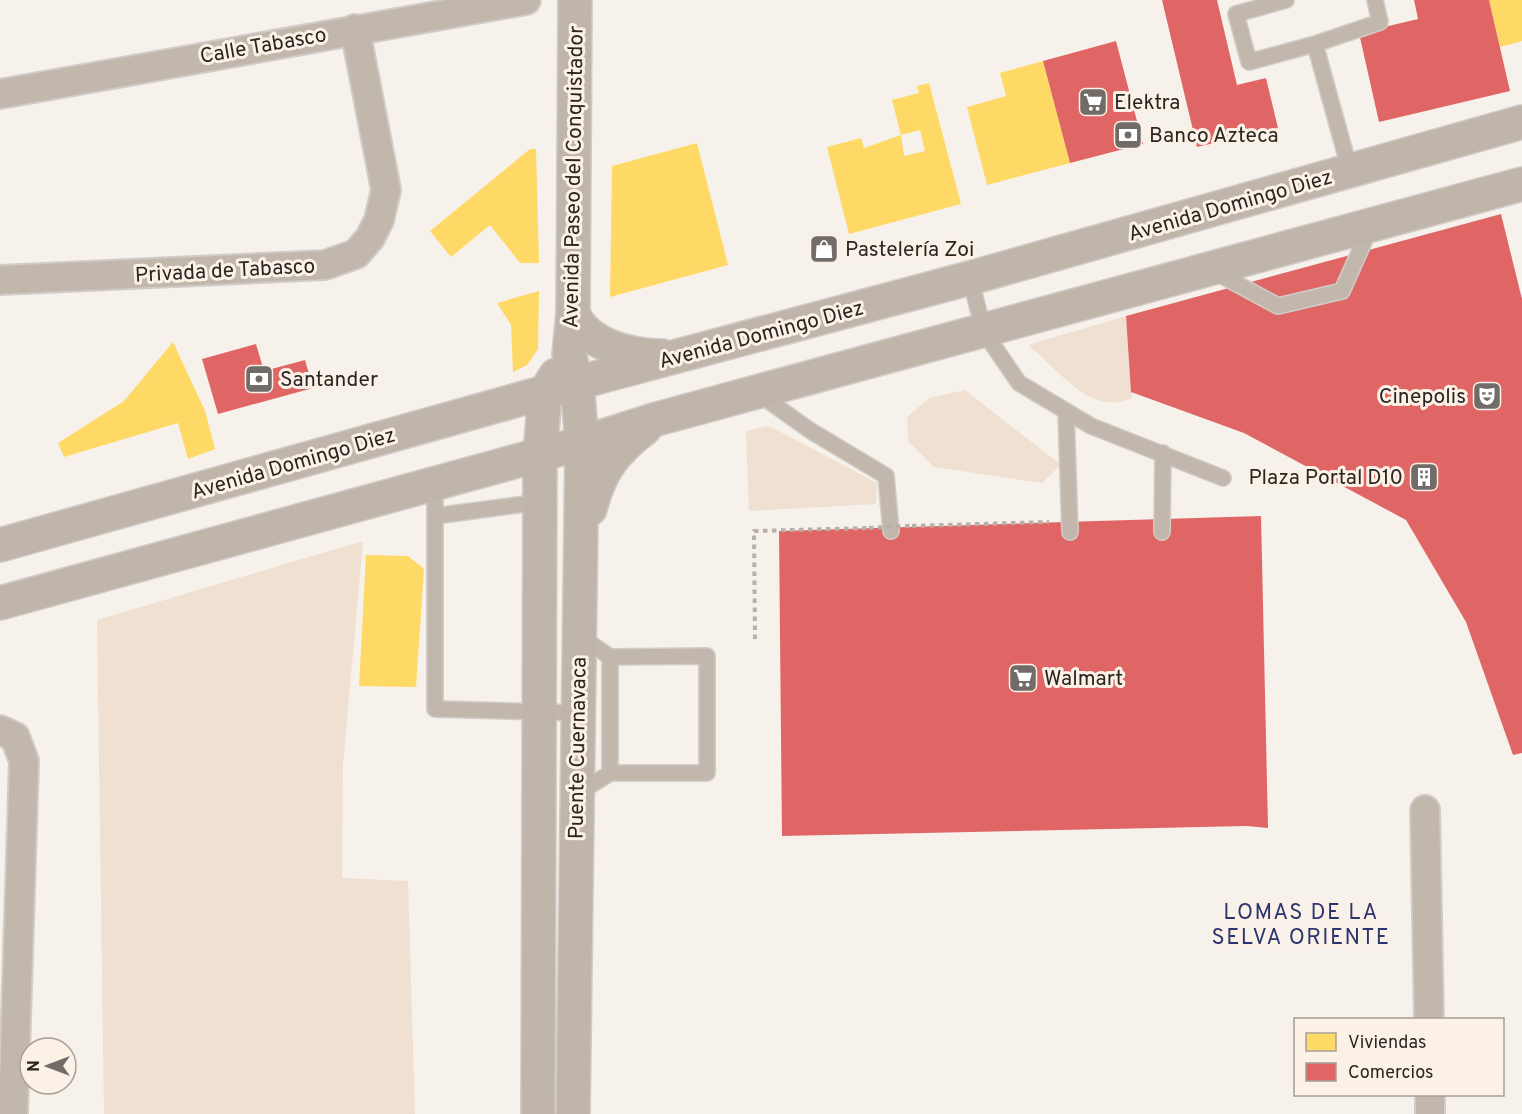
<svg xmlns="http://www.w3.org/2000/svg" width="1522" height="1114" viewBox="0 0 1522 1114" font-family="Overpass,sans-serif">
<rect width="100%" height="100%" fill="#f7f1eb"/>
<path fill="#efe0d1" d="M1126 316 1132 398C1091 418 1056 367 1028 345Z
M965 390 1061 465 1042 483 934 467 908 441 907 417 929 398Z
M769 426 877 483 876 504 749 511 746 431Z
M363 541 343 765 342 878 408 881 415 1114H104L97 620Z"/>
<path fill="#ffd966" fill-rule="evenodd" d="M1489 0H1522V41L1500 47Z
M1043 61 1070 163 987 185 967 107 1006 96 1000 73Z
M929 83 961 204 849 234 827 147 861 138 864 148 901 135 892 100 919 93 917 86ZM920 130 925 151 904 156 901 135Z
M697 143 728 265 610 297 612 166Z
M530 149H536L539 263H520L490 225 451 257 430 231Z
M539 291 538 349 527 365 513 372 511 325 497 303Z
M173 342 205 411 215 449 188 459 178 423 64 457 58 443 124 401Z
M366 555 408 556 424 569 416 687 359 686Z"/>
<path fill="#e06666" d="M1162 0H1217L1237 85 1266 78 1278 128 1197 147Z
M1414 0H1489L1510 91 1379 122 1359 33 1418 19Z
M1116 41 1143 144 1070 163 1043 61Z
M1501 214 1522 299V753L1513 755 1466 622 1406 520 1244 433 1131 392 1126 316Z
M256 344 264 371 305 360 313 388 218 414 202 359Z
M1261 516 1268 828 1247 826 782 836 779 531Z"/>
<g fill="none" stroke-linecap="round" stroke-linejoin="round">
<g stroke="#d1ccc7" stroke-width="18">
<path id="lane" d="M1286 0 1236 14 1249 62 1315 44 1350 171
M1315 44 1380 22 1375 0
M1213 271 1278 306 1342 291 1371 226
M970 278 984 332 1019 383 1091 426 1223 478
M759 394 811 431 886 476 891 531
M1066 412 1070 532
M435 483V709L577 713
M435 516 540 502
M1162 532 1163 453
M610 657 707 656V773H610
M576 795 610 773V657L580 636"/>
</g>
<g stroke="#d1ccc7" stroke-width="32">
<path id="street" d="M0 94 526 0
M0 280 325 265 356 254 370 238 379 220 386 190 355 29
M0 730 15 737 24 761 13 1114
M1425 810 1429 1020
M1430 1094V1114"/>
</g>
<g stroke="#d1ccc7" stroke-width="36">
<path id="secondary" d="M573 313C586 345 630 356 662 356
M590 509C600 470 614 452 645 428
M0 545 599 377 970 278 1522 122
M0 603 582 443 657 419 1522 184
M538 1114 540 455 545 393 556 375
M573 1114 582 443 577 383 569 354 573 313 575 0"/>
</g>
<path stroke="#b7b0a8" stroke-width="4" stroke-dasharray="4.5 4.5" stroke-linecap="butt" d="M912 526 1049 522
M755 639 754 531 869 528"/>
<use href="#lane" stroke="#c1b7ac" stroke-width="15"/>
<use href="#street" stroke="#c1b7ac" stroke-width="28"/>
<use href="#secondary" stroke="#c0b5aa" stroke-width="33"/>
<path stroke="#b7b0a8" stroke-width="4" stroke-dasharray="4.5 4.5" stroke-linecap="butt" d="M869 528 912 526"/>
</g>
<defs>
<g id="supermarket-square" transform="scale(1.5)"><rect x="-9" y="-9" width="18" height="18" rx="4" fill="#716c68" stroke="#fcf1e6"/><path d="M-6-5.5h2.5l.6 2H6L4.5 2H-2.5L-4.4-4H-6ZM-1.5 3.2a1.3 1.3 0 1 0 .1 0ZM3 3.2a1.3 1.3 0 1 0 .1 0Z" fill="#fff"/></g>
<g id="bank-square" transform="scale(1.5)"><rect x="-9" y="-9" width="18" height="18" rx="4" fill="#716c68" stroke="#fcf1e6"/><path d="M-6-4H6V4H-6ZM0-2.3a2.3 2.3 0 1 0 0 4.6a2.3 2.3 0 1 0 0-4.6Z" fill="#fff"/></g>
<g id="shop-square" transform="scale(1.5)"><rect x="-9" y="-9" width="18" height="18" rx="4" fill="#716c68" stroke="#fcf1e6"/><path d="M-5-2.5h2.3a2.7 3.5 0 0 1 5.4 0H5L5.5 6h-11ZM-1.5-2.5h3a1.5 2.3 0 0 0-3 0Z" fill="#fff"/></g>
<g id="theatre-square" transform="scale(1.5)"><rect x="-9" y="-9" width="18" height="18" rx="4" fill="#716c68" stroke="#fcf1e6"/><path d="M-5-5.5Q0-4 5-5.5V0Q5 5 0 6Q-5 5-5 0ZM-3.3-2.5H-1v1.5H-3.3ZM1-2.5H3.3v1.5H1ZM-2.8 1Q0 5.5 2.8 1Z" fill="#fff"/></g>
<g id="building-square" transform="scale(1.5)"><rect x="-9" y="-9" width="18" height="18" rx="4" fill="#716c68" stroke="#fcf1e6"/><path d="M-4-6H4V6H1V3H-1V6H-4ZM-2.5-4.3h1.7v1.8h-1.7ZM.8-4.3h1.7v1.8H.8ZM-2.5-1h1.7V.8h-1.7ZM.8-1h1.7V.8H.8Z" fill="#fff"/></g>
</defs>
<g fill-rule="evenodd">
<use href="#supermarket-square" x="1093" y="102"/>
<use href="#bank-square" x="1128" y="135"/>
<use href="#shop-square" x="824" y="249"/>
<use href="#bank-square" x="259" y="379"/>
<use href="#theatre-square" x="1487" y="396"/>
<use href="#building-square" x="1424" y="477"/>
<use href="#supermarket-square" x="1023" y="678"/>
</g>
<g text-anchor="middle" stroke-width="6" stroke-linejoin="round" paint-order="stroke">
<g font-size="21" fill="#292521" stroke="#fcf1e6">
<text transform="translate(263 45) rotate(-10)" y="7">Calle Tabasco</text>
<text transform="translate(573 177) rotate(-89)" y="7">Avenida Paseo del Conquistador</text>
<text transform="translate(1230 205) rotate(-16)" y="7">Avenida Domingo Diez</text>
<text transform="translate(225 270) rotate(-3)" y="7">Privada de Tabasco</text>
<text transform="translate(761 334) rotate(-15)" y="7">Avenida Domingo Diez</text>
<text transform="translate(293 463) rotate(-16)" y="7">Avenida Domingo Diez</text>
<text transform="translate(577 748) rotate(-89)" y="7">Puente Cuernavaca</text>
</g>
<g font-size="21" fill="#292521" stroke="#fcf1e6" text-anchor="start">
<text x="1114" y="109">Elektra</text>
<text x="1149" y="142">Banco Azteca</text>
<text x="845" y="256">Pastelería Zoi</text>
<text x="280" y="386">Santander</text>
<text x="1466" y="403" text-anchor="end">Cinepolis</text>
<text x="1403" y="484" text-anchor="end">Plaza Portal D10</text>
<text x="1044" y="685">Walmart</text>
</g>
<g font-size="22" letter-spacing="1.5" fill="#2a356f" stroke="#fcf1e6">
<text x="1301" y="919">LOMAS DE LA<tspan x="1301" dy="25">SELVA ORIENTE</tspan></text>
</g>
</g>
<rect x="1294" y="1018" width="210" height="78" fill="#fcf1e6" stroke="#a89f97" stroke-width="1.5"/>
<rect x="1306" y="1033" width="30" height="18" fill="#ffd966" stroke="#a89f97" stroke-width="1.5"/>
<text x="1348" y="1048" font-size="18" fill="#292521">Viviendas</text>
<rect x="1306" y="1063" width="30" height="18" fill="#e06666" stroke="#a89f97" stroke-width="1.5"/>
<text x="1348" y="1078" font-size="18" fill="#292521">Comercios</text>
<g transform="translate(48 1066) rotate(270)"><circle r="28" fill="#fcf1e6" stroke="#a89f97" stroke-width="1.5"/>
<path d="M0-4.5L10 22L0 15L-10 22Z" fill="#716c68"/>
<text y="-9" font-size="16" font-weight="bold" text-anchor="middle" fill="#292521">N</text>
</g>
</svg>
